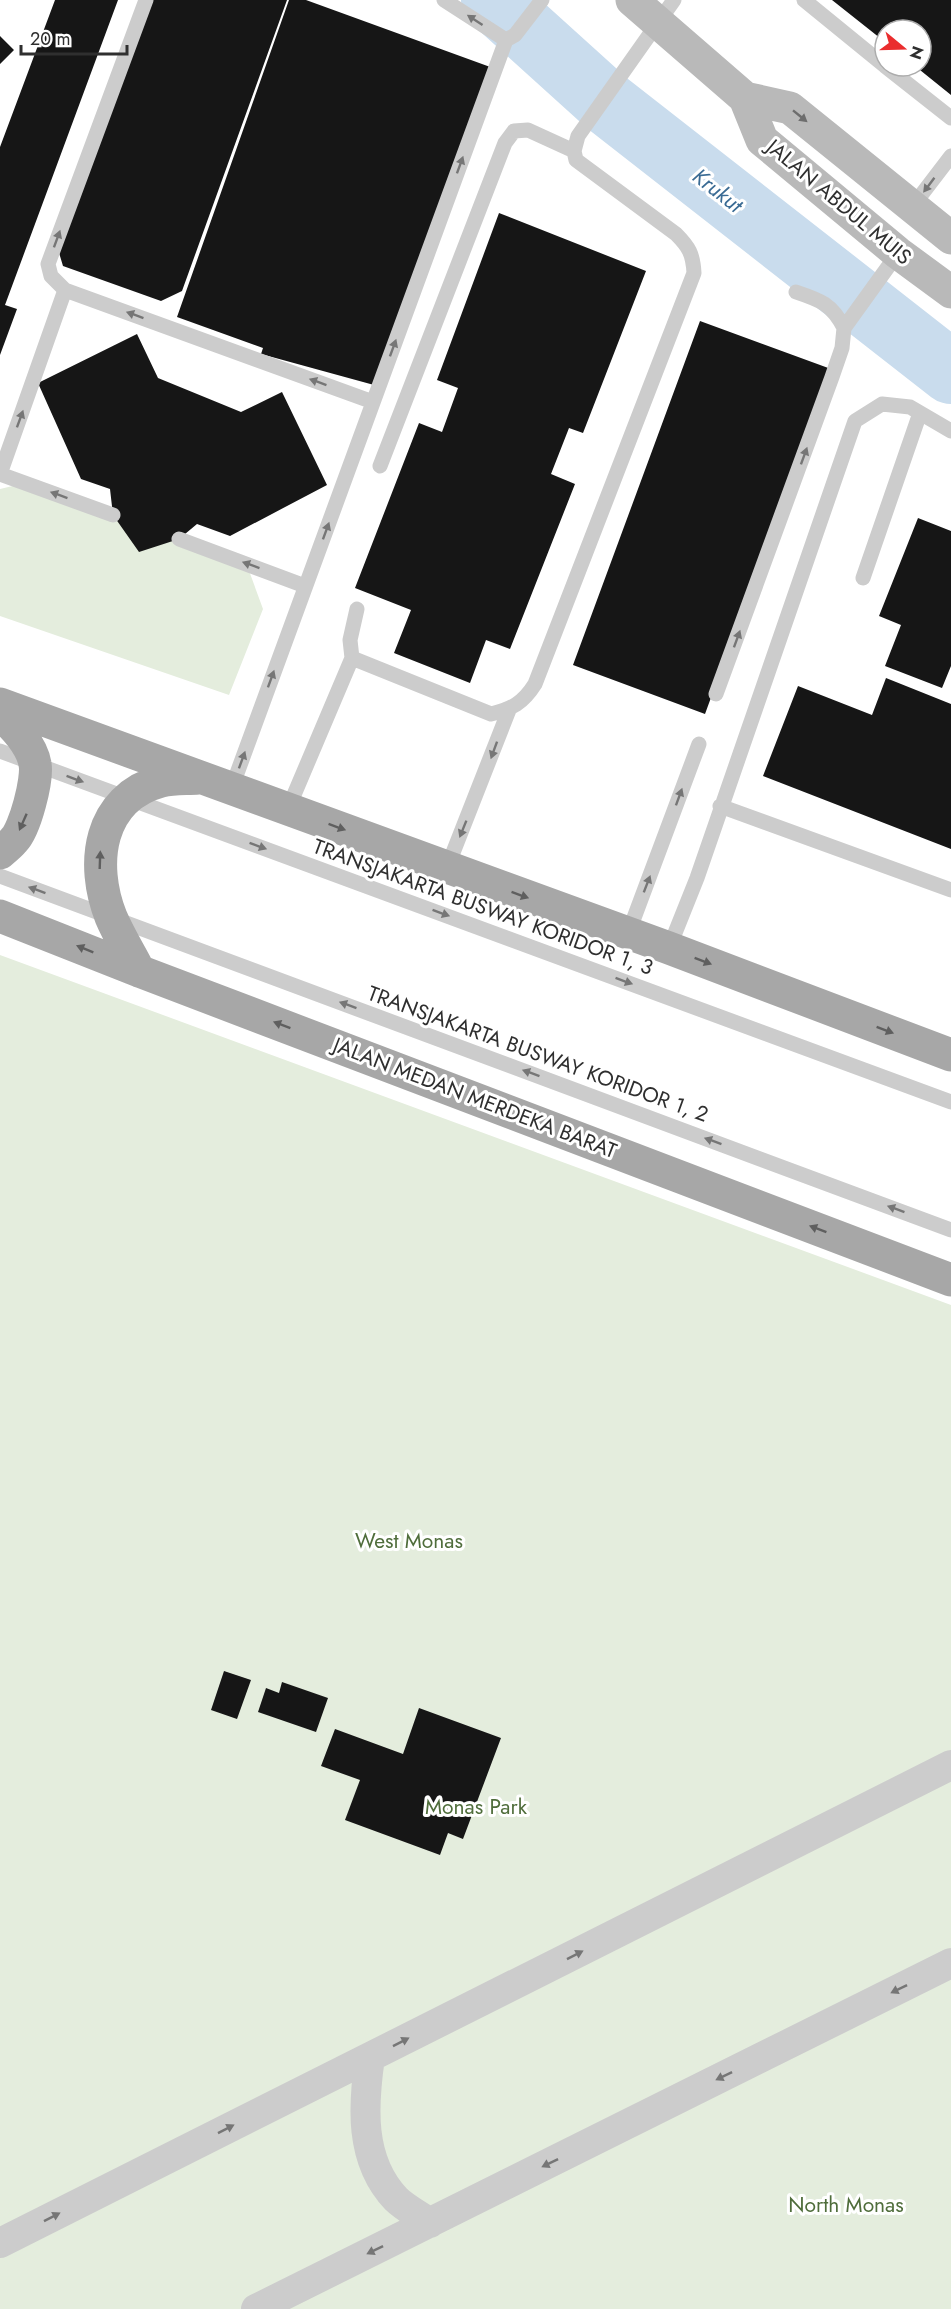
<svg xmlns="http://www.w3.org/2000/svg" width="951" height="2309" viewBox="0 0 951 2309" font-family="Jost,sans-serif">
<rect width="100%" height="100%" fill="#fff"/>
<path fill="#e4eddd" d="M21 484 248 568 263 609 229 695 0 616V489Z
M0 955 951 1305V2309H0Z"/>
<g fill="none" stroke-linecap="round" stroke-linejoin="round">
<path stroke="#c9dced" stroke-width="64" d="M493 0 608 104 951 372"/>
</g>
<path fill="#161616" d="M55 0H118L5 305 17 309 0 355V147Z
M149 0H287L182 291 161 301 63 266 57 246Z
M289 0H306L493 68 374 385 261 354 263 348 177 317Z
M832 0H951V95L915 66H921V30H885V42Z
M0 36 14 50 0 64Z
M499 213 646 271 583 433 569 428 551 474 575 484 510 649 486 640 470 683 394 653 411 610 355 588 419 423 442 432 458 388 437 380Z
M700 321 831 369 705 714 573 665Z
M137 334 158 378 241 412 282 392 327 485 230 536 197 524 179 539 139 552 113 515 110 489 81 479 38 383Z
M918 518 951 531V666L942 688 885 666 901 625 879 616Z
M886 678 951 704V849L763 776 798 686 872 715Z
M224 1671 251 1680 237 1719 211 1710Z
M282 1682 328 1698 316 1732 258 1712 266 1688 279 1693Z
M419 1708 501 1738 463 1839 448 1833 440 1855 345 1820 360 1780 321 1766 335 1729 403 1754Z"/>
<g fill="none" stroke-linecap="round" stroke-linejoin="round">
<path stroke="#ccc" stroke-width="15" d="M146 0 48 264 51 276 65 290 373 402
M444 0 506 40
M804 0 885 66
M885 66 951 118
M912 207 951 156
M796 292C820 300 832 304 844 328
M380 466 505 143 514 131 528 130 574 151
M0 474 65 290
M0 474 113 515
M179 539 305 586
M863 578 920 413
M357 609 350 640 352 658 491 714C512 709 523 703 535 684L694 273C693 254 689 247 676 234L576 160 574 151 578 136 674 0
M716 694 832 377 842 348 844 328 898 253
M0 751 951 1102
M232 787 506 40 515 35 542 0
M720 806 951 890
M288 809 352 658
M447 868 509 710
M0 876 951 1230
M628 934 699 744
M669 948 697 878 855 421 882 404 910 407 951 431"/>
<path stroke="#ccc" stroke-width="30" d="M370 2057C363 2105 359 2160 396 2199 405 2208 419 2215 430 2223
M0 2243 951 1765
M256 2309 951 1963"/>
<path stroke="#b9b9b9" stroke-width="33" d="M632 0 745 98 790 108 951 238
M745 98 762 140 898 253 951 292"/>
<path stroke="#a7a7a7" stroke-width="33" d="M0 704 669 948 951 1055
M0 715C14 725 32 746 35 764 38 779 25 829 14 840 10 845 5 849 0 853
M0 916 139 971 951 1280
M139 971C130 953 119 936 111 917 90 864 98 798 161 781 173 778 187 779 198 778"/>
</g>
<defs><path id="oneway-solid" d="M-6-.8H1V-3.2L6.5 0L1 3.2V.8H-6Z" transform="scale(1.5)"/></defs>
<g fill="#767676">
<use href="#oneway-solid" transform="translate(475 20) rotate(-147)"/>
<use href="#oneway-solid" transform="translate(460 165) rotate(-70)"/>
<use href="#oneway-solid" transform="translate(929 185) rotate(127)"/>
<use href="#oneway-solid" transform="translate(57 239) rotate(-70)"/>
<use href="#oneway-solid" transform="translate(135 315) rotate(-160)"/>
<use href="#oneway-solid" transform="translate(393 348) rotate(-70)"/>
<use href="#oneway-solid" transform="translate(318 382) rotate(-160)"/>
<use href="#oneway-solid" transform="translate(20 419) rotate(-70)"/>
<use href="#oneway-solid" transform="translate(804 456) rotate(-70)"/>
<use href="#oneway-solid" transform="translate(59 495) rotate(-160)"/>
<use href="#oneway-solid" transform="translate(326 531) rotate(-70)"/>
<use href="#oneway-solid" transform="translate(251 565) rotate(-160)"/>
<use href="#oneway-solid" transform="translate(737 639) rotate(-70)"/>
<use href="#oneway-solid" transform="translate(271 679) rotate(-70)"/>
<use href="#oneway-solid" transform="translate(494 750) rotate(110)"/>
<use href="#oneway-solid" transform="translate(242 760) rotate(-70)"/>
<use href="#oneway-solid" transform="translate(75 779) rotate(20)"/>
<use href="#oneway-solid" transform="translate(679 797) rotate(-70)"/>
<use href="#oneway-solid" transform="translate(463 829) rotate(112)"/>
<use href="#oneway-solid" transform="translate(258 846) rotate(20)"/>
<use href="#oneway-solid" transform="translate(647 884) rotate(-69)"/>
<use href="#oneway-solid" transform="translate(37 890) rotate(-160)"/>
<use href="#oneway-solid" transform="translate(441 913) rotate(20)"/>
<use href="#oneway-solid" transform="translate(624 981) rotate(20)"/>
<use href="#oneway-solid" transform="translate(348 1005) rotate(-160)"/>
<use href="#oneway-solid" transform="translate(531 1073) rotate(-160)"/>
<use href="#oneway-solid" transform="translate(713 1141) rotate(-160)"/>
<use href="#oneway-solid" transform="translate(896 1209) rotate(-160)"/>
<use href="#oneway-solid" transform="translate(575 1955) rotate(-27)"/>
<use href="#oneway-solid" transform="translate(899 1989) rotate(154)"/>
<use href="#oneway-solid" transform="translate(401 2042) rotate(-27)"/>
<use href="#oneway-solid" transform="translate(724 2076) rotate(154)"/>
<use href="#oneway-solid" transform="translate(226 2129) rotate(-27)"/>
<use href="#oneway-solid" transform="translate(550 2163) rotate(154)"/>
<use href="#oneway-solid" transform="translate(52 2217) rotate(-27)"/>
<use href="#oneway-solid" transform="translate(375 2250) rotate(154)"/>
</g>
<use fill="#6d6d6d" href="#oneway-solid" transform="translate(800 116) rotate(39)"/>
<g fill="#5f5f5f">
<use href="#oneway-solid" transform="translate(23 822) rotate(114)"/>
<use href="#oneway-solid" transform="translate(337 827) rotate(20)"/>
<use href="#oneway-solid" transform="translate(100 860) rotate(-88)"/>
<use href="#oneway-solid" transform="translate(520 895) rotate(20)"/>
<use href="#oneway-solid" transform="translate(85 949) rotate(-158)"/>
<use href="#oneway-solid" transform="translate(703 961) rotate(21)"/>
<use href="#oneway-solid" transform="translate(282 1025) rotate(-159)"/>
<use href="#oneway-solid" transform="translate(885 1030) rotate(21)"/>
<use href="#oneway-solid" transform="translate(818 1229) rotate(-159)"/>
</g>
<g text-anchor="middle" stroke-width="6" stroke-linejoin="round" paint-order="stroke">
<g font-size="21" fill="#2f2f2f" stroke="#fff">
<text transform="translate(839 202) rotate(40)" y="7">JALAN ABDUL MUIS</text>
<text transform="translate(483 907) rotate(20)" y="7">TRANSJAKARTA BUSWAY KORIDOR 1, 3</text>
<text transform="translate(538 1054) rotate(20)" y="7">TRANSJAKARTA BUSWAY KORIDOR 1, 2</text>
<text transform="translate(475 1098) rotate(21)" y="7">JALAN MEDAN MERDEKA BARAT</text>
</g>
<g font-size="21" fill="#4f6d3b" stroke="#fff">
<text x="409" y="1548">West Monas</text>
<text x="476" y="1814">Monas Park</text>
<text x="846" y="2212">North Monas</text>
</g>
<g font-size="22" font-style="italic" fill="#3a6b94" stroke="#fff">
<text transform="translate(718 190) rotate(38)" y="8">Krukut</text>
</g>
</g>
<g transform="translate(903 48) rotate(109)"><circle r="28" fill="#ffffff" stroke="#acacac" stroke-width="1.5"/>
<path d="M0-4.5L10 22L0 15L-10 22Z" fill="#ea2d2e"/>
<text y="-9" font-size="16" font-weight="bold" text-anchor="middle" fill="#2f2f2f">N</text>
</g>
<path d="M21 45v9h106v-9" fill="none" stroke="#2f2f2f" stroke-width="3"/>
<text x="30" y="45" font-size="18" fill="#2f2f2f" stroke="#ffffff" stroke-width="4.5" paint-order="stroke">20 m</text>
</svg>
